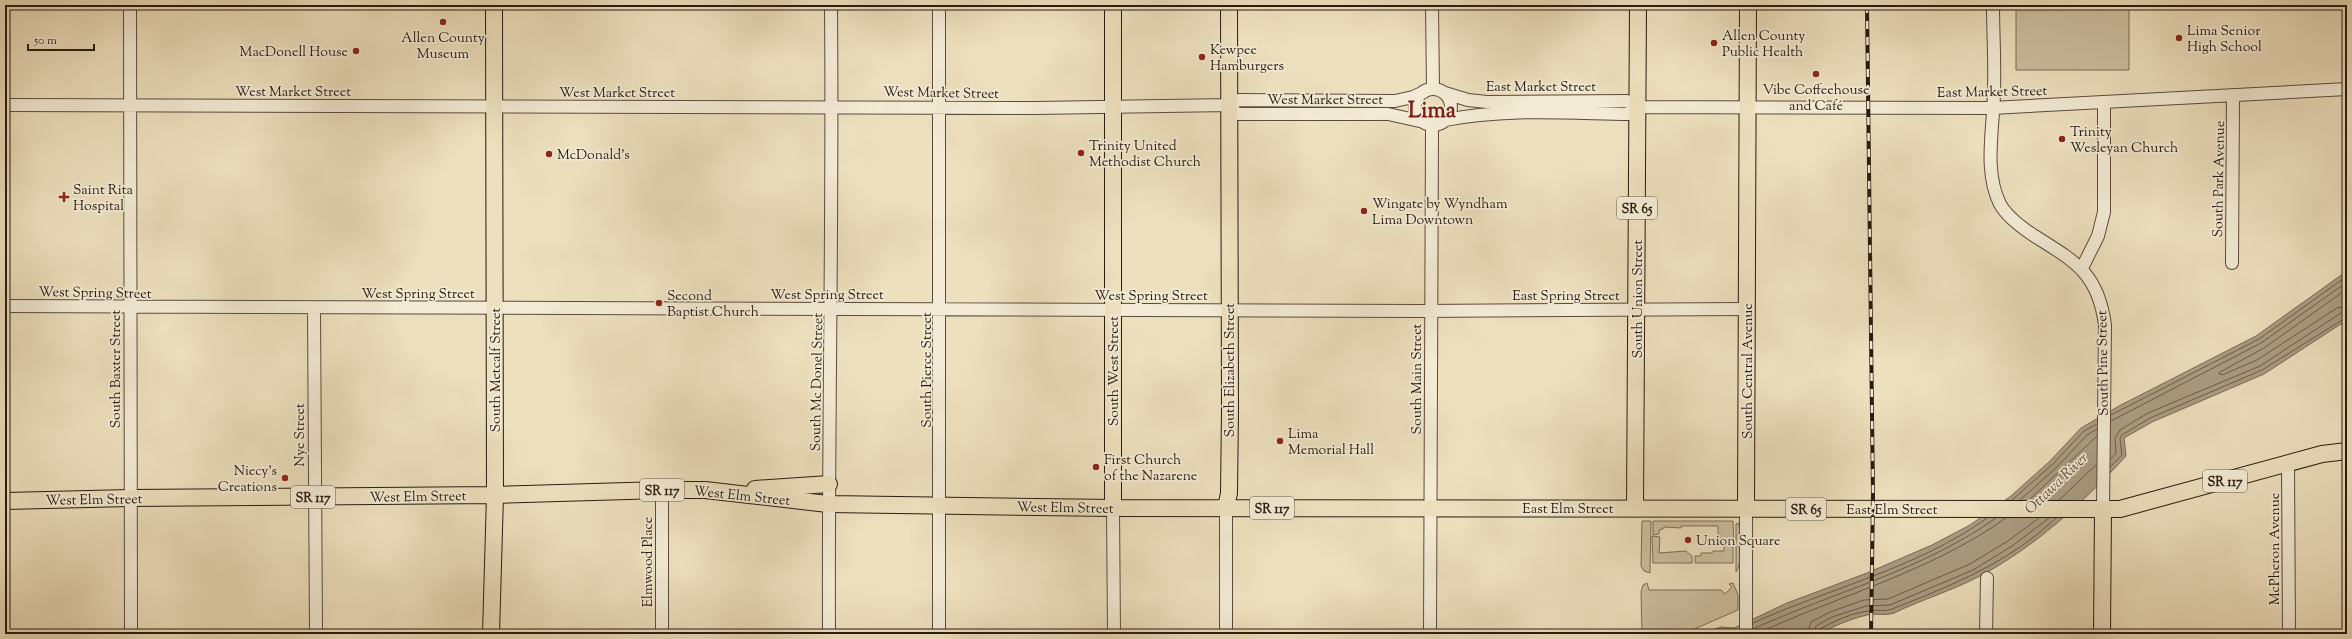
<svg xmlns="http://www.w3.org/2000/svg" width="2352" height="639" viewBox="0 0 2352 639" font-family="'Sorts Mill Goudy',serif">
<rect width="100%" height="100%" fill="#ede0be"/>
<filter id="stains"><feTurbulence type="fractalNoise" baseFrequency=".005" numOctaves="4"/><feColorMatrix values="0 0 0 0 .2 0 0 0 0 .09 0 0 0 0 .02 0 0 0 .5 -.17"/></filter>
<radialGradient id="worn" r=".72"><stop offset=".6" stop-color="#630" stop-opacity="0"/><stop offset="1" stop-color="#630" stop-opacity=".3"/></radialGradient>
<path fill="#ccbfa0" stroke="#7a6d58" d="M2016 5H2129V70H2016Z
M1642 521H1651L1650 573 1644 571 1641 566Z
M1653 521H1733L1734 543 1721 542V538H1718V526H1681V528L1664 527 1663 529 1659 530V534L1653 535Z
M1738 523C1742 531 1742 566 1736 572V524Z
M1652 536 1660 537 1659 553 1686 551 1692 556V563H1653Z
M1724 545H1733V563H1695V556H1701V553H1712L1713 551H1724Z
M1647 583 1649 590H1721L1725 594 1732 587 1729 584 1733 583 1738 595V610L1683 634H1642L1641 592 1643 585Z"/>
<path fill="#aa9d83" stroke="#766955" d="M2347 271V319L2344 322 2264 374 2152 422 2124 438 2126 456C2084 502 2034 548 1978 577 1951 591 1921 600 1894 613 1886 616 1875 613 1867 615 1850 619 1834 626 1819 634H1699L1721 627 1734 628 1787 603 1867 573 1932 545 1970 525 2011 496 2050 461 2081 428 2119 406 2256 336Z"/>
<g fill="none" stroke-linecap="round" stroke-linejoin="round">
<path stroke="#695c4a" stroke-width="1" d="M2347 289 2264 348 2220 372 2219 374 2222 375 2257 360 2337 308 2347 306
M2111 415 2259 339 2347 276
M2111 421 2261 343 2347 282
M2111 459 2116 453 2115 438 2120 430 2148 413 2260 366 2341 313 2347 312
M2110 467 2122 455 2120 439 2122 435 2150 418 2262 370 2347 317
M2012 500 2053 464 2084 431 2097 424
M2020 500 2056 468 2087 435 2097 429
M2029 500 2097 436
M2059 500 2096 465
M1753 623C1830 588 1918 568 1987 518
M1753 629C1834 592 1923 570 1996 518
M1756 634C1840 595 1930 572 2006 518
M1807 634 1811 622 1830 612 1864 600 1888 599 1970 564 2008 541 2039 518
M1813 634 1816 626 1832 617 1866 606 1890 605 1973 570 2012 546 2049 518
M1818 634 1820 629C1834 621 1852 613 1868 611 1876 609 1885 612 1892 609 1951 586 2010 562 2056 518"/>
<g stroke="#594c3c" stroke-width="14">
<path id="minor" d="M130 5 131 634
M1432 5 1433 89
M1993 5C1993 33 1995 62 1994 90 1994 127 1983 170 2000 204 2007 217 2021 227 2033 235 2074 261 2098 272 2105 325L2103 509
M1415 107a18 18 0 1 1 36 0a18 18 0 1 1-36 0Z
M1445 93 1468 100 1487 102 1627 101 1637 107 1992 108 2347 89
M5 105 1035 108 1229 105 1239 100 1395 101 1413 97 1424 92
M1229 105 1237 114H1388L1424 122
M1445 120C1505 108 1567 113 1628 114L1637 107
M2232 263 2233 96
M2082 268 2098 236 2104 212V102
M5 306 1422 311 1747 309
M314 309 316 634
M2288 463 2289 634
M1113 508 1114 634
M1226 508V634
M1746 509V634
M662 634V490
M829 634C828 424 833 215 831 5
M939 634V5
M1430 634 1432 125
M1986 634 1987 578"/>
</g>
<g stroke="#281b10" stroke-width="18">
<path id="major" d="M1113 5V508
M755 489 829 484
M5 501 130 498 495 495 662 490H705L828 504 1113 508 2103 509H2120L2322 454 2347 451
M1226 508 1229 493 1230 410 1229 5
M1635 509 1638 5
M1746 509 1748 5
M491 634 495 495 494 5
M2102 634 2103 509"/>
</g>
<use href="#minor" stroke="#f3ebd5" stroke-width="12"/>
<use href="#major" stroke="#ede0be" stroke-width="16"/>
<g stroke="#281b10" stroke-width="4">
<path id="rail" d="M1867 5 1873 495 1871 634"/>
</g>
<use href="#rail" stroke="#f3ebd5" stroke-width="2.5" stroke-dasharray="8" stroke-linecap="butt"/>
</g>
<g fill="#8f2418" stroke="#f3ebd5" stroke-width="1.5">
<circle cx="443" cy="22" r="4"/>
<circle cx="2179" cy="38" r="4"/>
<circle cx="1714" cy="43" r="4"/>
<circle cx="356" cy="51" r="4"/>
<circle cx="1202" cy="57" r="4"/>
<circle cx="1816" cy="74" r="4"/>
<circle cx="2062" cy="139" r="4"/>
<circle cx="1081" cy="153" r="4"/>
<circle cx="549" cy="154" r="4"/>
<path d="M62 191h4v4h4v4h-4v4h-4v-4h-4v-4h4z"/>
<circle cx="1364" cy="211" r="4"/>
<circle cx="659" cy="303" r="4"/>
<circle cx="1280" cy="441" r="4"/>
<circle cx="1096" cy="467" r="4"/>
<circle cx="285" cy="478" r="4"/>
<circle cx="1688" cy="540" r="4"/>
</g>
<g text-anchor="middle" stroke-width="3.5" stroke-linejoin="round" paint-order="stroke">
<g fill="#f3ebd5" stroke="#65594b" stroke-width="1">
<rect x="1617" y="197" width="40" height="22" rx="3"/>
<rect x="2203" y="470" width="44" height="22" rx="3"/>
<rect x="640" y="479" width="44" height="22" rx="3"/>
<rect x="291" y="486" width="44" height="22" rx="3"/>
<rect x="1250" y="497" width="44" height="22" rx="3"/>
<rect x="1786" y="498" width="40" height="22" rx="3"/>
</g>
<g font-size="13" font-weight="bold" fill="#281b10">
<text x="1637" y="213">SR 65</text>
<text x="2225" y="486">SR 117</text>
<text x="662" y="495">SR 117</text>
<text x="313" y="502">SR 117</text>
<text x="1272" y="513">SR 117</text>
<text x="1806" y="514">SR 65</text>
</g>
<g font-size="14" fill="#281b10" stroke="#f3ebd5" text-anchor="start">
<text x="2187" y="35">Lima Senior<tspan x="2187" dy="16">High School</tspan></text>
<text x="1722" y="40">Allen County<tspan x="1722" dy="16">Public Health</tspan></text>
<text x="443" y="42" text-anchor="middle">Allen County<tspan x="443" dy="16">Museum</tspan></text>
<text x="1210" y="54">Kewpee<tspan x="1210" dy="16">Hamburgers</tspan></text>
<text x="348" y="56" text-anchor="end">MacDonell House</text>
<text x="1816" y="94" text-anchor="middle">Vibe Coffeehouse<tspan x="1816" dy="16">and Café</tspan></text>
<text x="2070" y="136">Trinity<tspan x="2070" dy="16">Wesleyan Church</tspan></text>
<text x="1089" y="150">Trinity United<tspan x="1089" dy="16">Methodist Church</tspan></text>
<text x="557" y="159">McDonald's</text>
<text x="73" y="194">Saint Rita<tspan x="73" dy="16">Hospital</tspan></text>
<text x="1372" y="208">Wingate by Wyndham<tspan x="1372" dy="16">Lima Downtown</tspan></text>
<text x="667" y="300">Second<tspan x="667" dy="16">Baptist Church</tspan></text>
<text x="1288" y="438">Lima<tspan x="1288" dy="16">Memorial Hall</tspan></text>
<text x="1104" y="464">First Church<tspan x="1104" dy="16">of the Nazarene</tspan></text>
<text x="277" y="475" text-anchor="end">Niecy's<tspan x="277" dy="16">Creations</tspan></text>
<text x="1696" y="545">Union Square</text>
</g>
<g font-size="14" fill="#281b10" stroke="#f3ebd5">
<text x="1541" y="91">East Market Street</text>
<text x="293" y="96">West Market Street</text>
<text transform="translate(1992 91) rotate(-1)" y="5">East Market Street</text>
<text x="617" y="97">West Market Street</text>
<text transform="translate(941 92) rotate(1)" y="5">West Market Street</text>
<text x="1325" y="104">West Market Street</text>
<text transform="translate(2218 179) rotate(-89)" y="5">South Park Avenue</text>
<text transform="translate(95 292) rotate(1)" y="5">West Spring Street</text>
<text x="418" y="298">West Spring Street</text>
<text x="827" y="299">West Spring Street</text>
<text x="1151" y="300">West Spring Street</text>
<text x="1566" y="300">East Spring Street</text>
<text transform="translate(1637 299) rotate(-90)" y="5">South Union Street</text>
<text transform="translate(2102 363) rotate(-91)" y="5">South Pine Street</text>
<text transform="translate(115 369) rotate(-90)" y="5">South Baxter Street</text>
<text transform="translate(495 370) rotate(-90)" y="5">South Metcalf Street</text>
<text transform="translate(926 370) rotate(-90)" y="5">South Pierce Street</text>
<text transform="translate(1229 370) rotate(-90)" y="5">South Elizabeth Street</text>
<text transform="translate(1113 371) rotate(-90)" y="5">South West Street</text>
<text transform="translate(1747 371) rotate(-90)" y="5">South Central Avenue</text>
<text transform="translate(1416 379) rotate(-90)" y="5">South Main Street</text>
<text transform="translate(816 382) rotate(-89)" y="5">South Mc Donel Street</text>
<text transform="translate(299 435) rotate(-90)" y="5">Nye Street</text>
<text transform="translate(742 495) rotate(6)" y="5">West Elm Street</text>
<text transform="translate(418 496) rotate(-1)" y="5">West Elm Street</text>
<text transform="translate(94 499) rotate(-1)" y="5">West Elm Street</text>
<text transform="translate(1065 507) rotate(1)" y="5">West Elm Street</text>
<text x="1568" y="513">East Elm Street</text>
<text x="1892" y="514">East Elm Street</text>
<text transform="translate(2274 549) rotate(-90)" y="5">McPheron Avenue</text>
<text transform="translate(647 562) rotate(-90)" y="5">Elmwood Place</text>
</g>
<g font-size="15" font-style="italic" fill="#5c4f3e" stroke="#f3ebd5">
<text transform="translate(2056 483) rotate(-44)" y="5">Ottawa River</text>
</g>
<g font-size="22" font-weight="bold" fill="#7a1f14" stroke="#f3ebd5">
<text x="1432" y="117">Lima</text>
</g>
</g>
<rect width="2352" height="639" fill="none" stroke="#ede0be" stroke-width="20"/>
<rect x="6" y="6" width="2340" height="627" fill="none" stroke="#281b10" stroke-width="2"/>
<rect x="10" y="10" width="2332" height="619" fill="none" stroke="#281b10"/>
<path d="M28 44v6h66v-6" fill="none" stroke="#281b10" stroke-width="2"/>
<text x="34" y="44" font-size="12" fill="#281b10" stroke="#f3ebd5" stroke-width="3" paint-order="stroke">50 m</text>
<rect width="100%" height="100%" filter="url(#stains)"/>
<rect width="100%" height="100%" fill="url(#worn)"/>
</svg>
